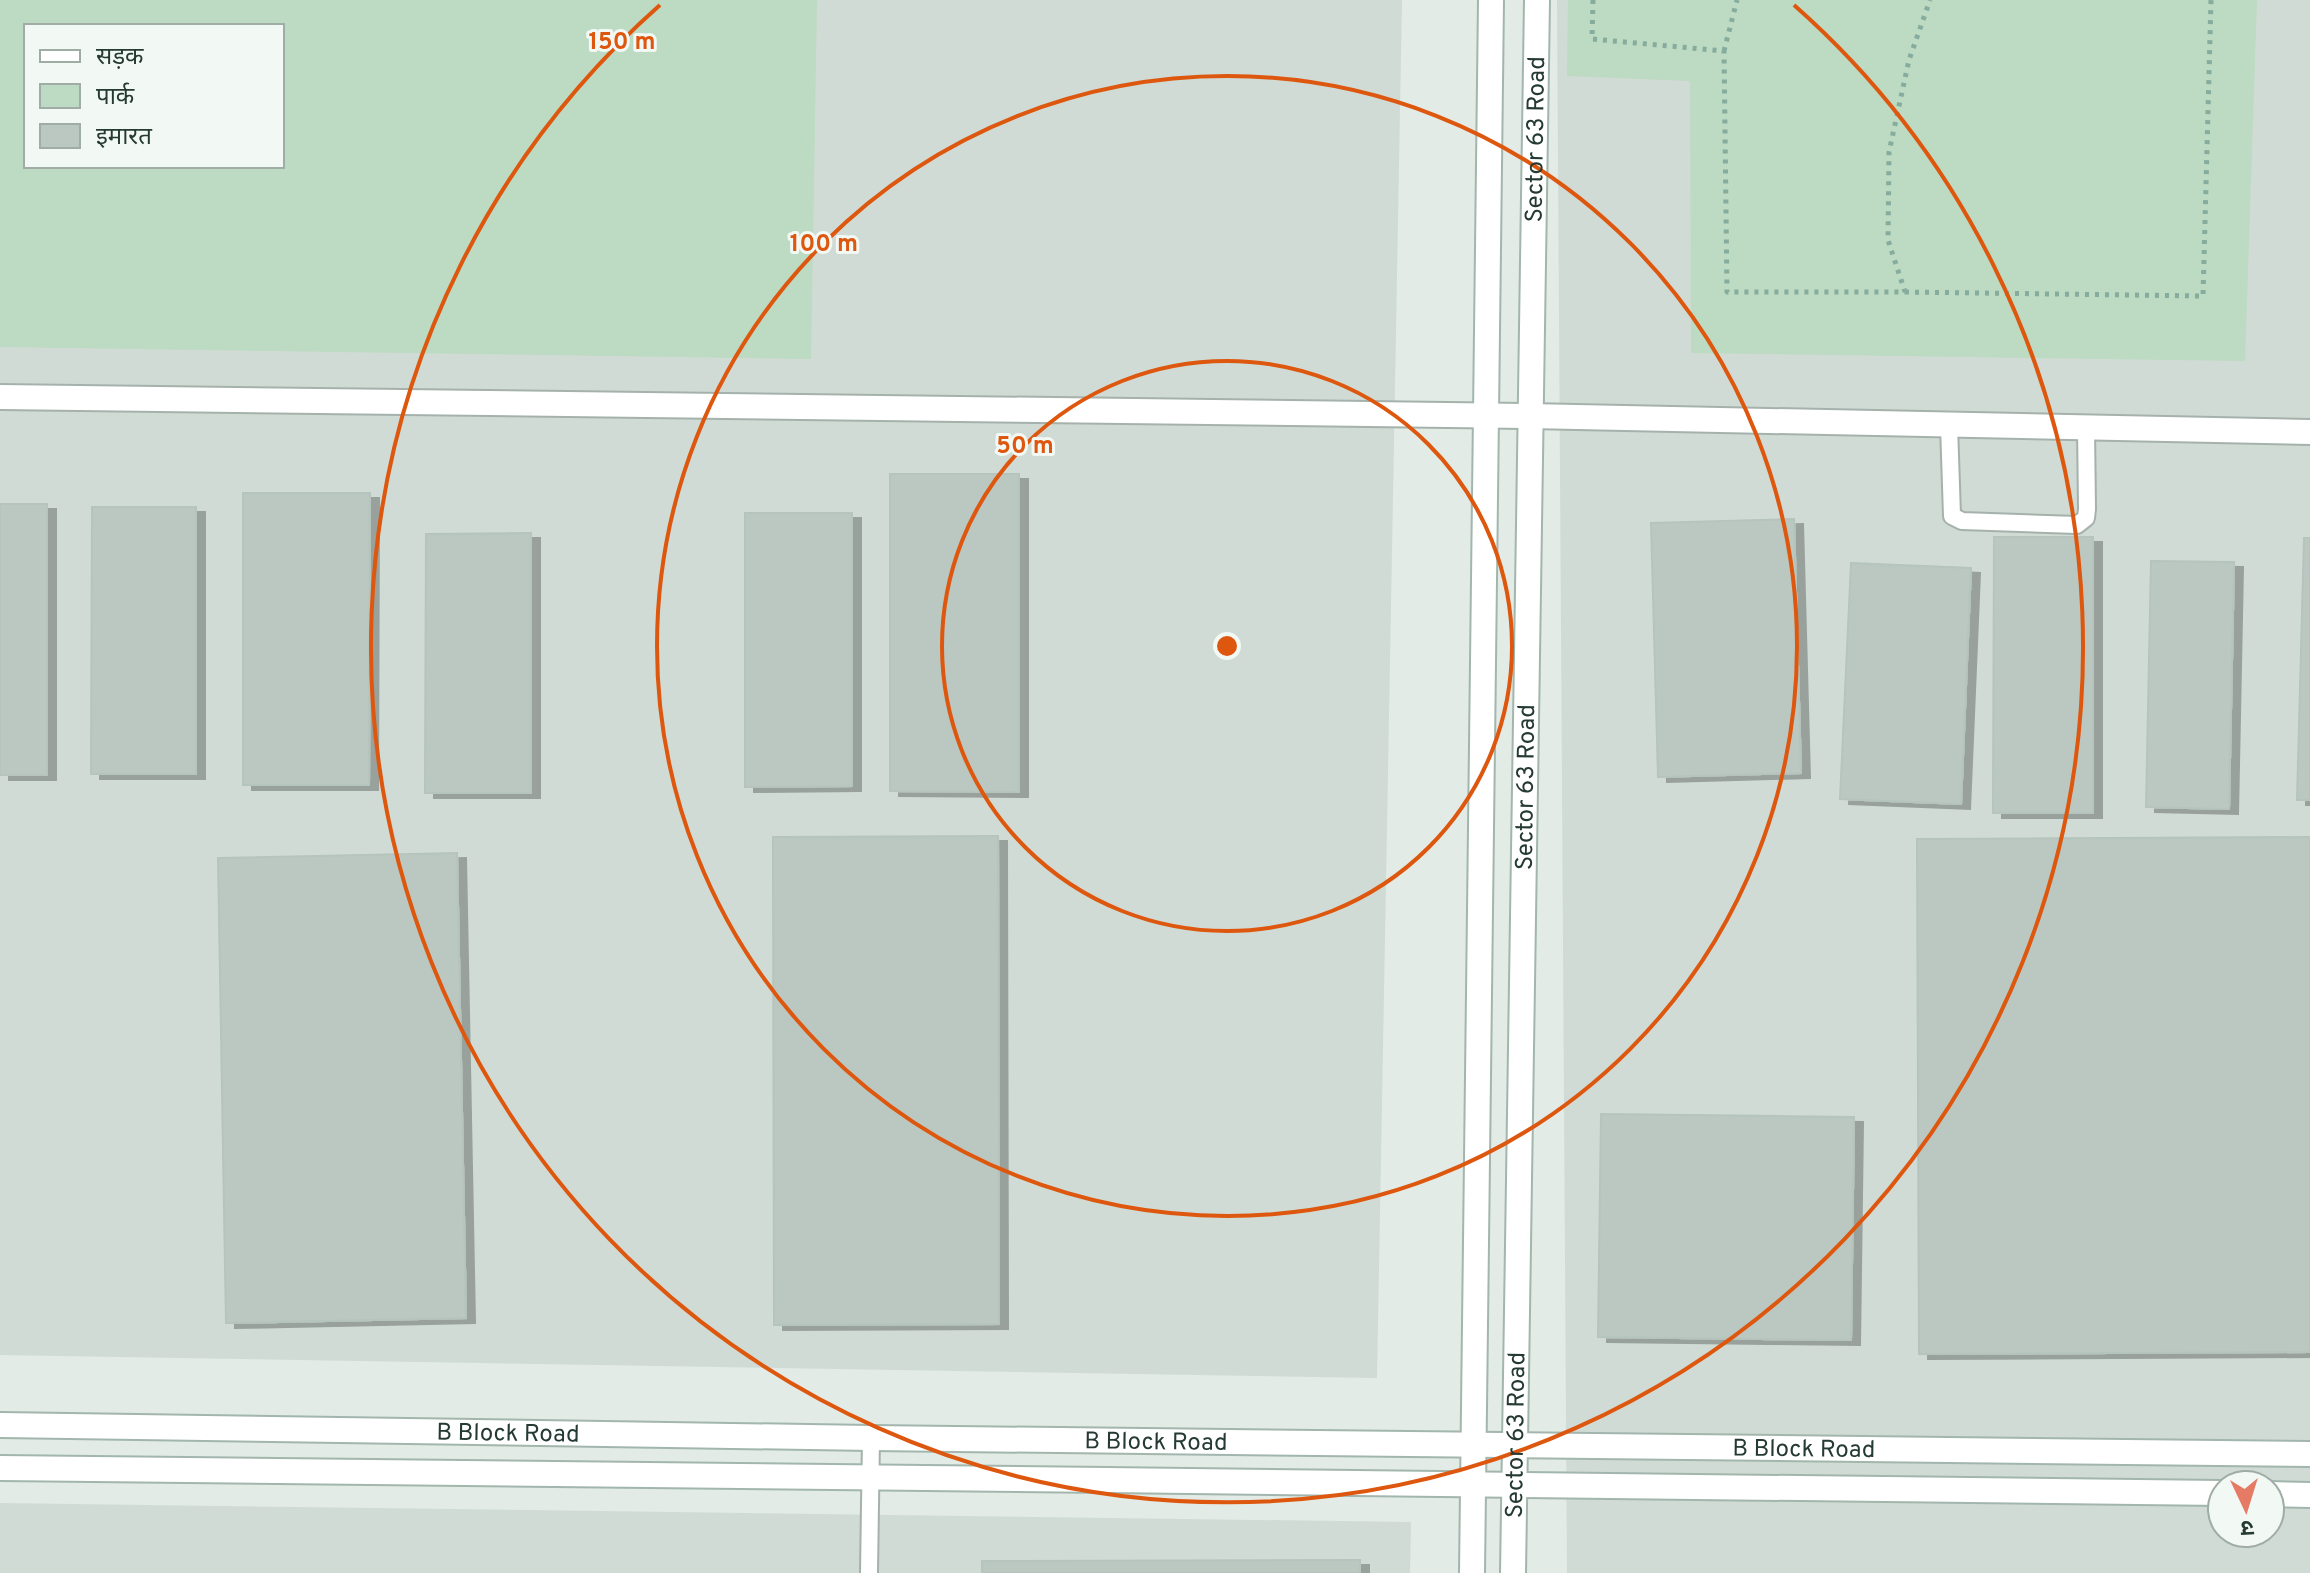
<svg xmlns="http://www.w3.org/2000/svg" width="2310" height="1573" viewBox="0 0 2310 1573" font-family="Overpass,'Noto Sans Devanagari',sans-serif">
<defs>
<filter id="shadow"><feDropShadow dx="9" dy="5" stdDeviation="0" flood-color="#0004"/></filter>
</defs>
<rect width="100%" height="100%" fill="#e2ebe6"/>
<path fill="#d0dbd5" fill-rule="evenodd" d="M0 0H1402L1377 1378 0 1355ZM26 26H282V166H26Z
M1557 0H2310V1573H1567ZM2222 1485H2270V1533H2222Z
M0 1503 1411 1522 1410 1573H0Z"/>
<path fill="#bddac2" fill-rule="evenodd" d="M0 0H817L811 359 0 347ZM26 26H282V166H26Z
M1568 0H2257L2245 361 1691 353 1690 81 1567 76Z"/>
<path fill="#bbc8c2" stroke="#b5c4bd" stroke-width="2" filter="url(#shadow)" d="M890 474H1019V792L890 791Z
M243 493H370L369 785H243Z
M0 504H47V775H0Z
M92 507H196V774H91Z
M745 513H852V786L745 787Z
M1794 519 1801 773 1658 777 1651 523Z
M531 533V793H425L426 534Z
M1994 537H2093V813H1993Z
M2304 538H2310V800H2297Z
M2151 561 2234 562 2229 809 2146 807Z
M1851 563 1971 568 1961 804 1840 799Z
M998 836 999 1324 774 1325 773 837Z
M2310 837V1352L1919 1354 1917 839Z
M457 853 466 1318 226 1323 218 858Z
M1601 1114 1854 1117 1851 1340 1598 1337Z
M1360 1560V1573H982V1561Z"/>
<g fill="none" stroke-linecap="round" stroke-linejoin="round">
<g stroke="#a5b2ac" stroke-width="20">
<path id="lane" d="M1949 425 1952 516 1962 521 2077 525 2086 518 2087 509 2086 428
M869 1573 871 1438"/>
</g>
<g stroke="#a5b2ac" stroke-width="28">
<path id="street" d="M0 397 1529 416 2310 432"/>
</g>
<g stroke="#a2b6ad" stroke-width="28">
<g id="secondary">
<path id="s1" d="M0 1425 871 1438 2310 1454"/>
<path d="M0 1468C741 1478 1481 1482 2222 1493"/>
<path d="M2270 1494 2310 1495"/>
<path d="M1472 1573 1491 0"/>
<path id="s2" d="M1513 1573 1537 0"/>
</g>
</g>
<path stroke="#85ac9d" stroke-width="5" stroke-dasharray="4 6" stroke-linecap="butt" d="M1593 0 1592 39 1724 51 1727 292H1905L1888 240 1889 152 1909 60 1930 0
M1724 51 1737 0
M1905 292 2203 296 2211 0"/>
<use href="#lane" stroke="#fff" stroke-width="16"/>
<use href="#street" stroke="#fff" stroke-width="24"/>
<use href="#secondary" stroke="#fff" stroke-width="24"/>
</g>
<g fill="none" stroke="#de570e" stroke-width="4">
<circle cx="1227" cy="646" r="285"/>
<circle cx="1227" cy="646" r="570"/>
<path d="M1794 5A856 856 0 1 1 660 5"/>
</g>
<g text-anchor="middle" stroke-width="6" stroke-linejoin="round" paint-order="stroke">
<g font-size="24" fill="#243a32" stroke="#f2f8f4">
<text dy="8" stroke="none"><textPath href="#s2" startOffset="1434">Sector 63 Road</textPath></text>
<text dy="8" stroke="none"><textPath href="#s2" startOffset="786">Sector 63 Road</textPath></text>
<text dy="8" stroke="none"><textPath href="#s1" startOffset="508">B Block Road</textPath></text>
<text dy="8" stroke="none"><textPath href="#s2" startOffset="138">Sector 63 Road</textPath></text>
<text dy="8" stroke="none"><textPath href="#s1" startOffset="1156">B Block Road</textPath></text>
<text dy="8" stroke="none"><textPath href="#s1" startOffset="1804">B Block Road</textPath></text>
</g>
</g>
<circle cx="1227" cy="646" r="12" fill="#de570e" stroke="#f2f8f4" stroke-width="4"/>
<g font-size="24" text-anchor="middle" font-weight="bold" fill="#de570e" stroke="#f2f8f4" stroke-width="6" stroke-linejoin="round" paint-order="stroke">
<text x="622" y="49">150 m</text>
<text x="824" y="251">100 m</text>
<text x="1025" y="453">50 m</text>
</g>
<rect x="24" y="24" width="260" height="144" fill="#f2f8f4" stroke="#a0aca6" stroke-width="2"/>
<rect x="40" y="50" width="40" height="12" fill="#ffffff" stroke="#a0aca6" stroke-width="2"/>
<text x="96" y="64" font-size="24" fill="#243a32">सड़क</text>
<rect x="40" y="84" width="40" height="24" fill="#bddac2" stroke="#a0aca6" stroke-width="2"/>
<text x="96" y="104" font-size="24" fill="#243a32">पार्क</text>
<rect x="40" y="124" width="40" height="24" fill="#bbc8c2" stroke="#a0aca6" stroke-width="2"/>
<text x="96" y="144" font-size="24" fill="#243a32">इमारत</text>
<g transform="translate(2246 1509) rotate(176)"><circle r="38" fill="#f2f8f4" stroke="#a0aca6" stroke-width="2"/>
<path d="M0-6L14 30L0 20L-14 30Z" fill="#e57b65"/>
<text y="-12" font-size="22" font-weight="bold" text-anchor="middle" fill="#243a32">उ</text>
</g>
</svg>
